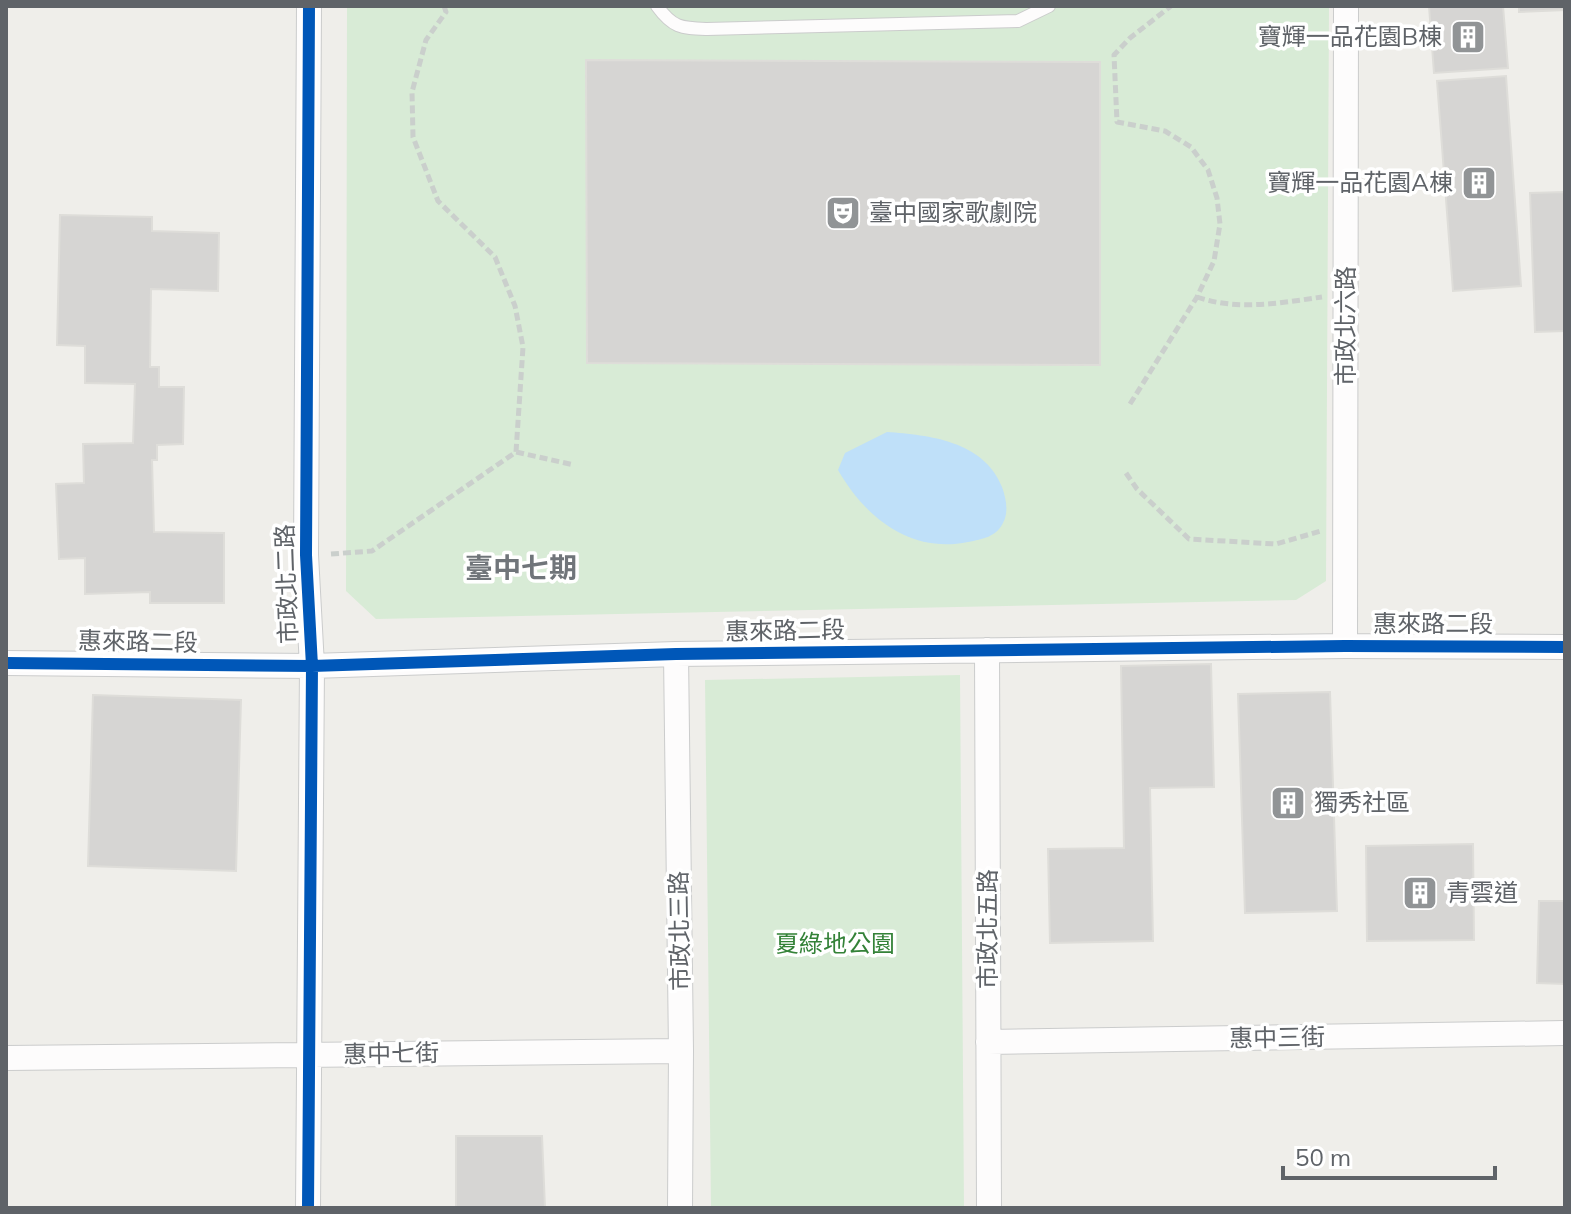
<svg xmlns="http://www.w3.org/2000/svg" width="1571" height="1214" viewBox="0 0 1571 1214" font-family="Mulish,'Noto Sans TC',sans-serif">
<rect width="100%" height="100%" fill="#efeeea"/>
<path fill="#d8ebd6" d="M347 6H1329L1326 581 1296 600 376 619 346 591Z
M960 675 964 1208H711L705 680Z"/>
<path fill="#bfe0f9" d="M887 432C929 435 984 441 1002 487 1006 498 1009 512 1003 523 996 537 983 539 968 542 910 554 865 517 838 470L845 453Z"/>
<path fill="#d6d5d3" stroke="#deddd9" stroke-width="2" d="M1429 6H1503L1508 68 1434 73Z
M1519 6H1565V10L1519 12Z
M586 60 1100 62V365L587 363Z
M1506 76 1521 286 1453 291 1437 81Z
M1565 192V331L1535 332 1530 193Z
M60 215 152 217V231L219 233 218 291 151 289 150 367H159V387H184L183 444 157 445V460H152L154 532 224 533V603H150V592L85 594V558L59 559 56 484 84 483 83 444 133 443 135 384 85 383V346L57 345Z
M1211 664 1214 787 1150 788 1153 941 1050 943 1048 849 1124 848 1121 666Z
M1330 692 1337 911 1245 913 1238 694Z
M93 695 241 700 236 871 88 866Z
M1473 844 1474 940 1367 941 1366 846Z
M1539 901H1565V984L1537 983Z
M456 1136H542L545 1208H456Z"/>
<g fill="none" stroke-linecap="round" stroke-linejoin="round">
<g stroke="#cbcccc" stroke-width="14">
<path id="lane" d="M657 6C673 28 681 28 707 29L1018 21 1049 6"/>
</g>
<g stroke="#cbcccc" stroke-width="26">
<path id="street" d="M1345 646 1346 6
M987 650 989 1208
M676 654 681 1051 680 1208
M6 663 312 666 676 654 1345 646 1565 647
M988 1042 1565 1033
M6 1058 681 1051
M308 1208 312 666 306 555 309 6"/>
</g>
<path stroke="#cacfcc" stroke-width="5" stroke-dasharray="8 4" stroke-linecap="butt" d="M444 6 446 12 426 40 412 92 413 137 438 201 495 257 515 306 523 347 516 452
M1197 297C1237 311 1280 303 1322 297
M1130 404 1197 297 1214 261 1220 224 1217 198 1208 170 1191 147 1165 131 1117 122 1114 55 1130 38 1171 6
M1126 473 1137 489 1189 539 1276 544 1321 531
M331 554 372 551 516 452 574 465"/>
<use href="#lane" stroke="#fdfcfc" stroke-width="12"/>
<use href="#street" stroke="#fdfcfc" stroke-width="24"/>
<g stroke="#fff" stroke-width="17">
<path id="cycleway" d="M6 663 312 666 676 654 1345 646 1565 647
M308 1208 312 666 306 555 309 6"/>
</g>
<use href="#cycleway" stroke="#0057b8" stroke-width="12"/>
</g>
<defs>
<g id="building-square" transform="scale(1.8)"><rect x="-9" y="-9" width="18" height="18" rx="4" fill="#919496" stroke="#fff"/><path d="M-4-6H4V6H1V3H-1V6H-4ZM-2.5-4.3h1.7v1.8h-1.7ZM.8-4.3h1.7v1.8H.8ZM-2.5-1h1.7V.8h-1.7ZM.8-1h1.7V.8H.8Z" fill="#fff"/></g>
<g id="theatre-square" transform="scale(1.8)"><rect x="-9" y="-9" width="18" height="18" rx="4" fill="#919496" stroke="#fff"/><path d="M-5-5.5Q0-4 5-5.5V0Q5 5 0 6Q-5 5-5 0ZM-3.3-2.5H-1v1.5H-3.3ZM1-2.5H3.3v1.5H1ZM-2.8 1Q0 5.5 2.8 1Z" fill="#fff"/></g>
</defs>
<g fill-rule="evenodd">
<use href="#building-square" x="1468" y="37"/>
<use href="#building-square" x="1479" y="183"/>
<use href="#theatre-square" x="843" y="213"/>
<use href="#building-square" x="1288" y="803"/>
<use href="#building-square" x="1420" y="893"/>
</g>
<g text-anchor="middle" stroke-width="7" stroke-linejoin="round" paint-order="stroke">
<g font-size="24" fill="#5f6368" stroke="#fff" text-anchor="start">
<text x="1442" y="45" text-anchor="end">寶輝一品花園B棟</text>
<text x="1453" y="191" text-anchor="end">寶輝一品花園A棟</text>
<text x="869" y="221">臺中國家歌劇院</text>
<text x="1314" y="811">獨秀社區</text>
<text x="1446" y="901">青雲道</text>
</g>
<g font-size="24" fill="#5f6368" stroke="#fff">
<text transform="translate(1346 326) rotate(-90)" y="8">市政北六路</text>
<text transform="translate(287 584) rotate(-92)" y="8">市政北二路</text>
<text x="1433" y="632">惠來路二段</text>
<text transform="translate(785 631) rotate(-1)" y="8">惠來路二段</text>
<text transform="translate(138 642) rotate(1)" y="8">惠來路二段</text>
<text transform="translate(988 929) rotate(-90)" y="8">市政北五路</text>
<text transform="translate(680 931) rotate(-91)" y="8">市政北三路</text>
<text transform="translate(1277 1038) rotate(-1)" y="8">惠中三街</text>
<text transform="translate(391 1054) rotate(-1)" y="8">惠中七街</text>
</g>
<g font-size="24" fill="#348238" stroke="#fff">
<text x="835" y="952">夏綠地公園</text>
</g>
<g font-size="28" font-weight="bold" fill="#70757a" stroke="#fff">
<text x="521" y="578">臺中七期</text>
</g>
</g>
<rect width="1571" height="1214" fill="none" stroke="#5f6368" stroke-width="16"/>
<path d="M1283 1166v12h212v-12" fill="none" stroke="#5f6368" stroke-width="4"/>
<text x="1295" y="1166" font-size="24" fill="#5f6368" stroke="#ffffff" stroke-width="6" paint-order="stroke">50 m</text>
</svg>
